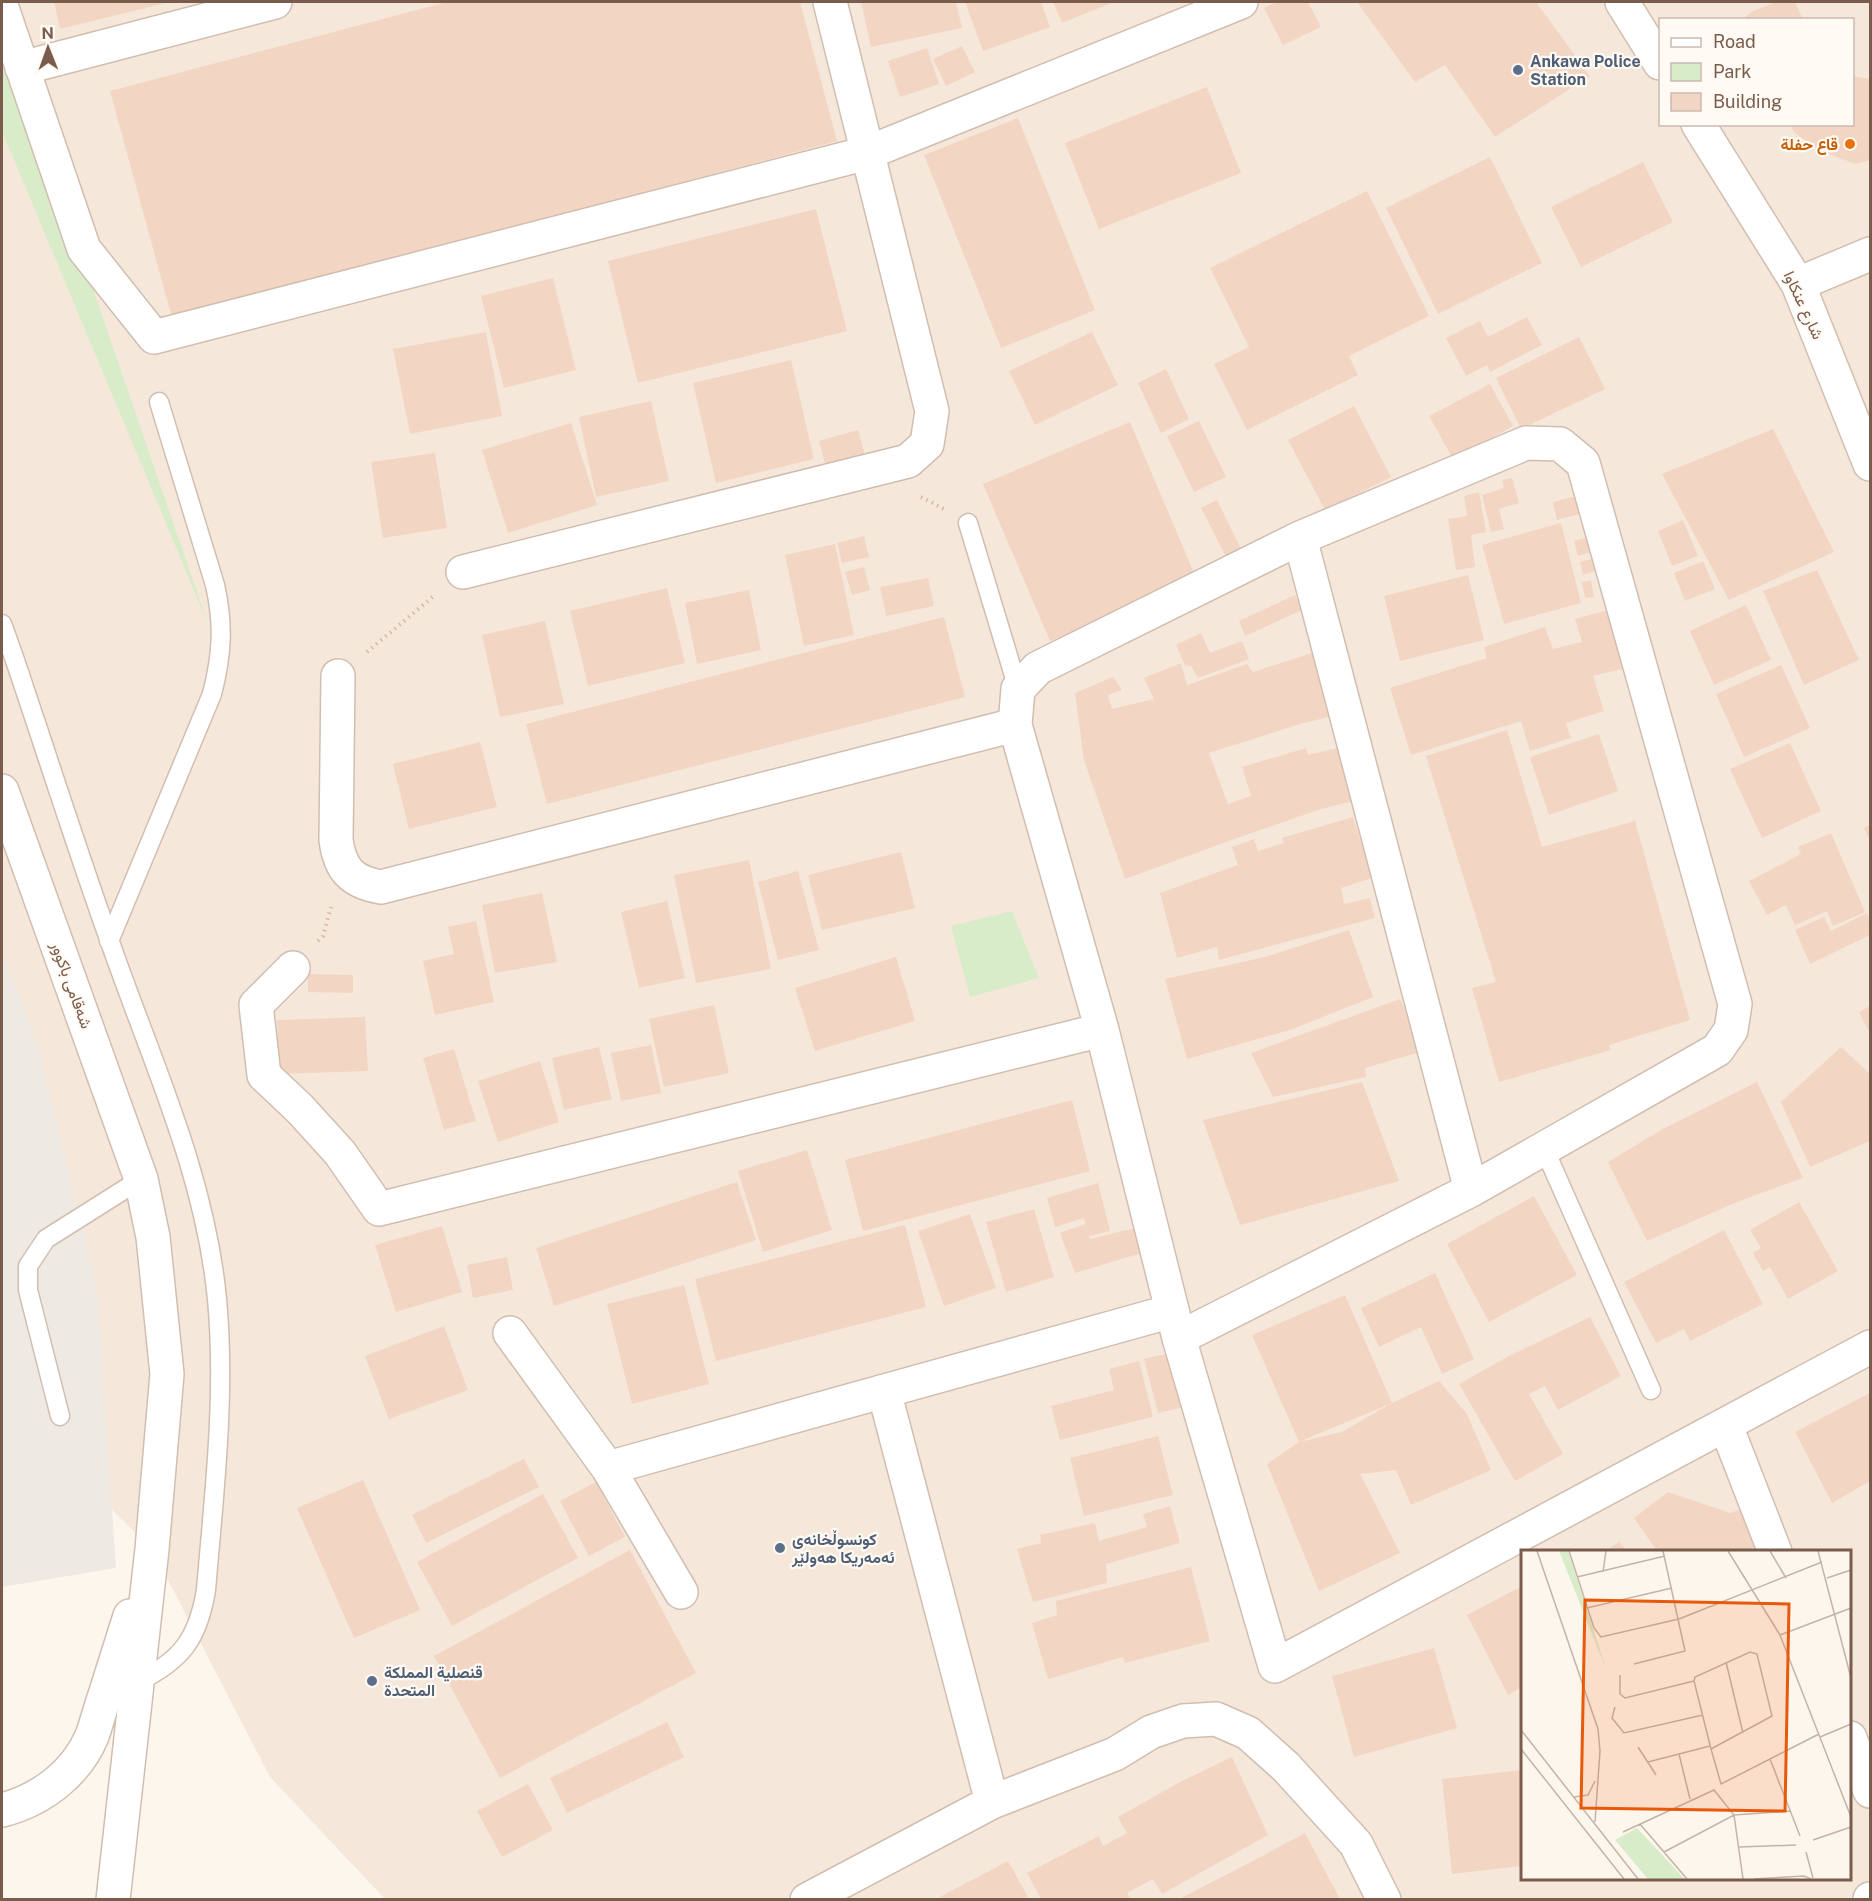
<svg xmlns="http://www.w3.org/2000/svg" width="1872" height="1901" viewBox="0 0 1872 1901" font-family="'Public Sans',Vazirmatn,sans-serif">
<rect width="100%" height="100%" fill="#fdf6ec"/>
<path fill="#f5e8da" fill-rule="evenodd" d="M2 2H1870V1899H385L270 1777 152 1549 2 1402ZM1660 20H1852V124H1660ZM1522 1552H1850V1878H1522Z"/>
<path fill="#efe9e4" d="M2 951 38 1046 97 1288 116 1568 2 1587Z"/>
<path fill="#d8ecc9" d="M2 24 208 624 2 131Z
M1012 911 1039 978 970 997 951 926Z"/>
<path fill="#f3d5c3" d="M54 2H170L60 29Z
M447 2H800L837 141 172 318 110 91Z
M861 2H956L962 28 871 47Z
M965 2H1041L1050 27 983 51Z
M1053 2H1114L1062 23Z
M1277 2H1308L1321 27 1283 45 1264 8Z
M1357 2H1536L1590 76 1495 137 1445 65 1415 82Z
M1776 2H1795L1803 20H1741L1753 11Z
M962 46 975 72 946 86 933 59Z
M927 48 939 84 900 97 888 61Z
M1852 76 1870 79V160L1856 164 1820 151 1795 133 1789 124H1852Z
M1207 87 1241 173 1099 229 1065 143Z
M1018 118 1095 310 1001 348 924 155Z
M1490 157 1542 263 1438 314 1386 208Z
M1643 162 1673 222 1581 267 1551 207Z
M1367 191 1429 316 1349 356 1358 375 1247 430 1214 364 1249 347 1210 268Z
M816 209 847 331 638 383 608 261Z
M553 278 576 370 504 388 481 296Z
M1527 317 1542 345 1490 372 1487 365 1466 376 1446 338 1480 321 1488 337Z
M486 332 502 416 410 434 393 349Z
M1092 332 1118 385 1035 425 1009 371Z
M1579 337 1605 389 1521 429 1496 378Z
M791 360 814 459 716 483 693 383Z
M1166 369 1189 419 1161 433 1138 383Z
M1490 384 1513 426 1453 459 1429 416Z
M651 401 669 481 596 497 579 417Z
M1354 406 1391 477 1325 510 1288 440Z
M1199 421 1226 477 1194 492 1167 436Z
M1130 422 1197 580 1050 641 983 484Z
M571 423 597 505 508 533 482 450Z
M1773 429 1834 552 1729 600 1662 474Z
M858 430 865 456 826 467 819 441Z
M435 453 447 528 383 538 371 462Z
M1512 478 1519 503 1499 509 1504 529 1491 532 1482 495 1504 488 1502 480Z
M1479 492 1486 532 1471 535 1475 567 1456 570 1448 519 1467 516 1464 496Z
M1580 495 1584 513 1557 520 1553 502Z
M1217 500 1243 553 1228 561 1201 508Z
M1683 520 1698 556 1672 566 1658 531Z
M1561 523 1581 603 1504 624 1482 545Z
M864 536 869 557 842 563 837 543Z
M1588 537 1592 552 1578 556 1574 541Z
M835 544 854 635 804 646 785 555Z
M1596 558 1599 570 1583 575 1580 562Z
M1703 561 1715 589 1685 601 1674 573Z
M864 567 870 590 852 595 845 572Z
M1817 570 1859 660 1804 685 1763 591Z
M1468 575 1484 640 1400 661 1384 596Z
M928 578 934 606 886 616 880 587Z
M1591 580 1594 597 1585 598 1582 582Z
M667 588 685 663 588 686 570 611Z
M749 590 761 650 697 664 685 603Z
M1295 595 1302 610 1245 636 1239 621Z
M1746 605 1771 660 1714 685 1690 631Z
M1611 609 1626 668 1593 676 1604 711 1566 723 1571 738 1530 751 1521 721 1411 755 1390 688 1487 658 1484 647 1545 627 1553 649 1582 642 1575 619Z
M944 617 965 697 547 804 526 724Z
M545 621 564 704 500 717 482 635Z
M1201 633 1210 653 1242 641 1249 659 1198 678 1191 666 1185 665 1176 645Z
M1315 652 1333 716 1300 724 1209 753 1228 804 1251 796 1242 767 1306 748 1308 755 1341 747 1354 801 1321 809 1240 837 1125 879 1084 760 1075 693 1113 677 1122 690 1108 695 1112 709 1154 699 1144 678 1181 663 1187 685 1247 664 1253 672Z
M1781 665 1810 728 1744 757 1716 694Z
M1507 730 1542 847 1635 821 1690 1020 1609 1045 1611 1050 1499 1082 1472 988 1496 982 1426 756Z
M1599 734 1618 791 1549 815 1530 757Z
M480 742 497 807 409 829 393 764Z
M1790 743 1821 811 1762 838 1730 769Z
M1353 817 1372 878 1341 888 1344 904 1370 898 1375 918 1219 960 1217 947 1177 958 1160 893 1238 865 1232 847 1254 839 1258 851 1284 843 1282 838Z
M1870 825V841L1864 828Z
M1831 833 1865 912 1833 926 1827 911 1795 925 1786 905 1767 915 1749 881 1801 854 1798 847Z
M901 852 915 908 822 930 808 875Z
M749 860 771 969 696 983 674 875Z
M798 871 819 950 778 960 758 882Z
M542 893 557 962 495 973 482 905Z
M667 901 685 978 639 988 621 912Z
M1867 913 1870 920V935L1810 964 1795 930 1824 917 1831 931Z
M476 921 494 1002 435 1015 423 961 454 954 448 927Z
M1349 930 1373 997 1290 1030 1187 1059 1165 979 1265 957Z
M896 957 915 1021 815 1051 795 988Z
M308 974 353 975V993L308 992Z
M1400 999 1424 1051 1365 1068 1366 1077 1273 1097 1251 1053Z
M714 1005 729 1073 664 1087 649 1019Z
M1870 1006V1034L1859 1012Z
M365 1017 368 1071 279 1074 277 1020Z
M651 1045 661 1093 621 1101 611 1053Z
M599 1047 612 1099 564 1110 552 1058Z
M1841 1047 1870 1074V1141L1810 1167 1781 1102Z
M454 1049 476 1121 444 1130 423 1058Z
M540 1061 559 1122 498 1142 478 1081Z
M1362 1082 1399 1181 1240 1225 1203 1120Z
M1757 1082 1803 1178 1742 1200 1647 1241 1608 1162 1661 1130Z
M1072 1100 1090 1171 863 1231 845 1160Z
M807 1150 832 1230 763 1252 738 1171Z
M737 1182 756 1240 554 1306 536 1248Z
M1098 1183 1110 1231 1089 1236 1090 1239 1139 1227 1145 1252 1075 1273 1060 1233 1085 1224 1084 1218 1055 1227 1047 1198Z
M1534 1196 1577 1275 1489 1322 1447 1244Z
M1799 1202 1838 1271 1788 1299 1770 1267 1763 1271 1753 1253 1761 1248 1750 1230Z
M1034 1209 1054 1277 1006 1292 986 1222Z
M970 1214 996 1288 944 1306 918 1231Z
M905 1225 926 1307 716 1361 695 1279Z
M442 1226 462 1292 396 1312 375 1245Z
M1724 1230 1763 1304 1690 1341 1684 1329 1656 1343 1624 1282Z
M507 1257 513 1290 473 1298 467 1265Z
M1435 1273 1474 1359 1442 1374 1421 1327 1379 1347 1361 1308Z
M684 1285 709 1384 632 1404 607 1304Z
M1345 1295 1392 1403 1299 1442 1252 1335Z
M1590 1317 1621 1376 1558 1410 1545 1386 1529 1394 1563 1454 1515 1481 1459 1384 1507 1357Z
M444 1326 468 1390 389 1419 365 1356Z
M1174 1352 1188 1406 1158 1413 1144 1359Z
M1139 1361 1153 1417 1060 1440 1051 1406 1114 1390 1109 1369Z
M1439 1381 1467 1414 1491 1470 1411 1505 1396 1470 1360 1474 1400 1553 1319 1591 1267 1464 1299 1442 1342 1432 1392 1403Z
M1870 1393V1481L1832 1503 1795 1432Z
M1158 1436 1173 1495 1084 1516 1070 1458Z
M524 1459 539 1487 426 1543 412 1515Z
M363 1480 420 1610 354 1638 297 1508Z
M596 1482 625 1537 589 1556 560 1501Z
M1668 1492 1730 1513 1748 1507 1768 1540 1747 1551H1657L1634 1518Z
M543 1494 578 1558 452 1626 417 1562Z
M1170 1506 1180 1543 1106 1564 1107 1583 1033 1602 1017 1549 1041 1543 1040 1535 1095 1523 1099 1541 1147 1527 1143 1514Z
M1619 1542 1627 1551H1606Z
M630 1550 696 1673 500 1778 434 1656Z
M1191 1567 1210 1641 1125 1663 1123 1657 1048 1679 1032 1623 1057 1615 1056 1601Z
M1522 1586V1687L1508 1695 1467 1615Z
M1434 1648 1457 1728 1354 1757 1332 1676Z
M667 1722 684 1757 567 1813 550 1778Z
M1232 1757 1268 1835 1162 1894 1153 1879 1127 1893 1131 1899H1041L1027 1873 1099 1836 1103 1846 1127 1833 1118 1817 1180 1782Z
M1522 1770V1866L1452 1874 1442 1779Z
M528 1784 553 1830 502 1857 477 1811Z
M1305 1833 1340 1899H1179L1247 1864Z
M1008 1861 1029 1899H936Z"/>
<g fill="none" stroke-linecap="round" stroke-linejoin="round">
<g stroke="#d1beb0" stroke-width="21">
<path id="service" d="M968 523 1018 689
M2 624C15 658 26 694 38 729 61 799 84 869 109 939 150 1058 205 1172 217 1299 226 1396 214 1494 206 1590 198 1639 181 1661 137 1682
M109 941 212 694C222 655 224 625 215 585L159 402
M1544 1148 1651 1390
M60 1416 28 1290V1266L46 1239 141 1179"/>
</g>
<g stroke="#d1beb0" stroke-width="36">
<path id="minor" d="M2 8 84 249 154 337 867 153 1241 2
M22 68 275 2
M1798 284 1870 254
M1300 538 1471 1190
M463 572 908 461 927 444 932 411 830 2
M338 676 336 840C340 870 352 882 381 887L1015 725
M293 968 256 1005 264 1075 300 1109 340 1153 379 1209 1102 1030
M510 1333 608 1468 681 1592
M1179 1338 1471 1190 1717 1050 1731 1030 1735 1004 1583 463 1560 444 1526 443 1300 538 1038 668 1018 689 1015 725 1102 1030 1179 1338 1275 1666 1870 1347
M884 1391 992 1802
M1726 1426 1775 1552
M608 1468 1172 1311
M1850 1738 1870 1791
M807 1900 992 1802 1115 1754 1151 1732 1183 1721 1216 1719 1248 1733 1286 1767 1356 1844 1384 1900
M1870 1900V1899"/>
</g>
<g stroke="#d1beb0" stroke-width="36">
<path id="tertiary" d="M1622 2 1660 63
M1698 124 1798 284 1870 464
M2 791 141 1179 153 1237 167 1374 152 1549 113 1900
M2 1810C41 1800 76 1774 92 1736 97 1722 101 1706 106 1692 114 1667 122 1642 130 1616"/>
</g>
<path stroke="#d9b8a5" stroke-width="4" stroke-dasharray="1.5 4.5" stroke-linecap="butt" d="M921 497 944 509
M367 652 435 595
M318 941 323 936 331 907"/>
<use href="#service" stroke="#fff" stroke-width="18"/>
<use href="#minor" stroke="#fff" stroke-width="33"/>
<use href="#tertiary" stroke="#fff" stroke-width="33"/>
</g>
<g fill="#5c6f8a" stroke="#fffaf3" stroke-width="2">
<circle cx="1518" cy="70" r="6"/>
<circle cx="780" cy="1548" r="6"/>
<circle cx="372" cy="1681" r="6"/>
</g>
<circle fill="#e8710a" stroke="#fffaf3" stroke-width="2" cx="1850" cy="144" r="6"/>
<g text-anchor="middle" stroke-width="4.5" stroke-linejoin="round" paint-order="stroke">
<g font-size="16" font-weight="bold" fill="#4e5e75" stroke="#fffaf3" text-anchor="start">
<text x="1530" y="67">Ankawa Police<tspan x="1530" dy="18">Station</tspan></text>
<text x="792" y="1545">کونسوڵخانەی<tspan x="792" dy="18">ئەمەریکا هەولێر</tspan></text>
<text x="384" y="1678">قنصلية المملكة<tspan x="384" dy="18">المتحدة</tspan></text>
</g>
<g font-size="16" font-weight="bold" fill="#c56008" stroke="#fffaf3" text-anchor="end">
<text x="1838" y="150">قاع حفلة</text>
</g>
<g font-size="16" fill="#7a5c4d" stroke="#fffaf3">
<text transform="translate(1804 305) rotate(65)" y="6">شارع عنكاوا</text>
<text transform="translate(72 985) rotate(70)" y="6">شەقامی باکوور</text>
</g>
</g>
<g transform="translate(1521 1550)">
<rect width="330" height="330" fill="#fdf6ec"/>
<path d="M38 1H47L85 119ZM116 278 158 323 163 329H127L94 290Z" fill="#d8ecc9"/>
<path fill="none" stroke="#c5b3a7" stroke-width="1.5" d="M16 1 77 179 79 201 74 272M48 1 73 78 80 87 158 69 301 12M207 1 259 85 330 267M249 1 265 28M297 1 330 128M82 22 85 1M56 27 144 6M306 28 330 20M66 58 151 38M259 85 330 58M205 112 222 183M113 114 164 101 142 1M99 125V144L104 148 173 131M94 157 91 168 103 183 182 165M0 180 117 329M299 187 330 174M117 197 135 225M0 199 103 329M190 199 251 166 236 104 229 102 174 127 173 131 190 199 200 234 298 184M158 204 169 249M249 209 279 286M127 212 189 196M53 247 67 245 74 231M119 274 166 329M102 282 193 240 213 265 222 329M292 290 330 277M218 297 275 295M143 302 213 265 269 261M285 302 292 328M233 329 283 326 290 329"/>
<path fill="#e8590c" fill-opacity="0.15" stroke="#e8590c" stroke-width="3" d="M64 50 268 54 264 261 60 258Z"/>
<rect width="330" height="330" fill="none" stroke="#7a5c4d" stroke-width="3"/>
</g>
<rect width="1872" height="1901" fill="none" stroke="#7a5c4d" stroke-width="6"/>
<rect x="1659" y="18" width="195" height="108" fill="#fffaf3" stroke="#cabbb1" stroke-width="1.5"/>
<rect x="1671" y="38" width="30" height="9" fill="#ffffff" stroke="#cabbb1" stroke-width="1.5"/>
<text x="1713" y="48" font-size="18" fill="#7a5c4d">Road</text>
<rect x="1671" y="63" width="30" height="18" fill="#d8ecc9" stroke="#cabbb1" stroke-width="1.5"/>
<text x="1713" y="78" font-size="18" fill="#7a5c4d">Park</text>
<rect x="1671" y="93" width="30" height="18" fill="#f3d5c3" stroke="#cabbb1" stroke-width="1.5"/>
<text x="1713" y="108" font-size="18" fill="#7a5c4d">Building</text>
<g transform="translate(48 48) rotate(359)" stroke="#fffaf3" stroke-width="4.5" paint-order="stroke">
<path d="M0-4.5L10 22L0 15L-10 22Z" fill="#7a5c4d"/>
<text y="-9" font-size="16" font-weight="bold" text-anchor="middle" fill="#7a5c4d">N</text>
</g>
</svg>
